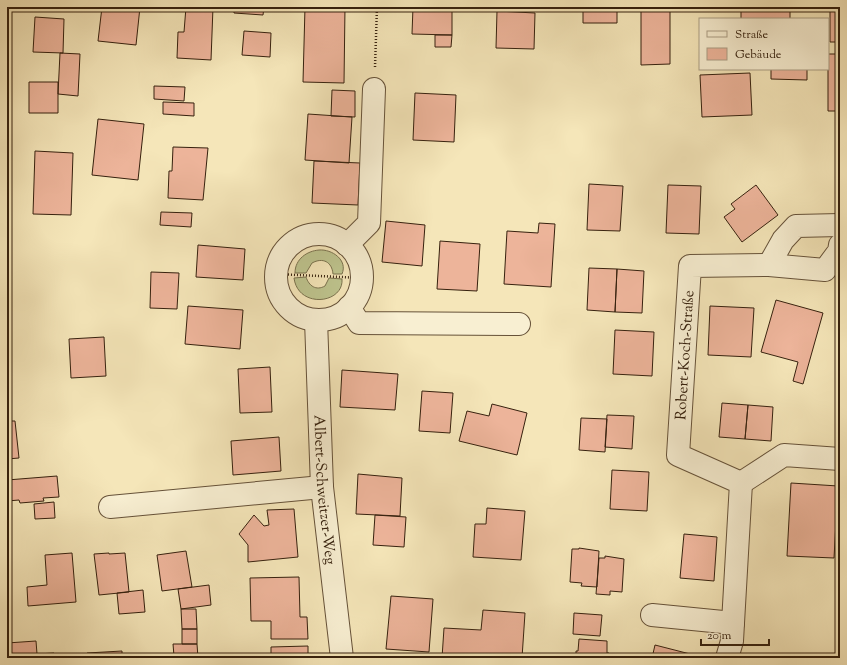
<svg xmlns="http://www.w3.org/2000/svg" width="847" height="665" viewBox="0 0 847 665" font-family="'Sorts Mill Goudy',serif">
<rect width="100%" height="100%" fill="#f5e6b9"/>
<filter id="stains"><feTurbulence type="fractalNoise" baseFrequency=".005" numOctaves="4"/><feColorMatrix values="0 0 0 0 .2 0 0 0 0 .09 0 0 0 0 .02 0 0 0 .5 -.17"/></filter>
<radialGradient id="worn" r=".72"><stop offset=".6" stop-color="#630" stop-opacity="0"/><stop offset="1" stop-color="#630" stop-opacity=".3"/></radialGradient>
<path fill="#bec48e" stroke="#7a724e" d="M319 250C332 249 348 260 342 274H333C332 262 323 257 312 263L306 273H295C295 259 307 251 319 250Z
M306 277C309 286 316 291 325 286L329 278 342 279C344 304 298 309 294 278Z"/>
<path fill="#edb49a" stroke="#36210e" d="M102 7H140L136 45 98 41Z
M186 7H213L211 60 177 58 178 32H184Z
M234 7H264L263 15 234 13Z
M305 7H345L344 83 303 82Z
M413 7H452V35L412 34Z
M583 7H617V23H583Z
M641 7H670V64L641 65Z
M741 7H790V19H741Z
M830 7H840V42H830Z
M497 11 535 13 534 49 496 48Z
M35 17 64 19 63 53 33 52Z
M244 31 271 33 270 57 242 55Z
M435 35H452L451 47H435Z
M60 53 80 54 78 96 58 94Z
M828 54H840V111H828Z
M771 69H807V80L771 79Z
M750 73 752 115 702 117 700 75Z
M29 82H58V113H29Z
M154 86 185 87 184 101 154 99Z
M332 90 355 91V117L331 116Z
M415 93 456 95 454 142 413 140Z
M163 102 194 103V116L163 114Z
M308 114 352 117 349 163 305 160Z
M98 119 144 124 138 180 92 175Z
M173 147 208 148 203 200 168 198 169 171H172Z
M35 151 73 153 71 215 33 214Z
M314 161 360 163 358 205 312 203Z
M589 184 623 186 620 231 587 230Z
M668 185 701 186 699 234 666 233Z
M756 185 778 215 742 242 724 217 735 209 731 204Z
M161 212 192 213 191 227 160 225Z
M386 221 425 225 422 266 382 262Z
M539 223 555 224 551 287 504 284 507 231 538 233Z
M440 241 480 244 477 291 437 289Z
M198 245 245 249 243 280 196 277Z
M589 268 617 269 615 312 587 310Z
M617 269 644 271 642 313 615 312Z
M151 272 179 273 177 309 150 308Z
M776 300 823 313 803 384 793 381 798 362 761 352Z
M188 306 243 310 240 349 185 344Z
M710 306 754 308 751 357 708 355Z
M615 330 654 332 652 376 613 374Z
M104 337 106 376 71 378 69 339Z
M838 350H840V399H836Z
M270 367 272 412 240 413 238 369Z
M342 370 398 374 395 410 340 407Z
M422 391 453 393 450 433 419 431Z
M722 403 748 405 745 439 719 437Z
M492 404 527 413 517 455 459 441 467 411 489 416Z
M748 405 773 407 771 441 745 439Z
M607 415 634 416 632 449 605 447Z
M581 418 607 419 605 452 579 450Z
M7 421H15L19 458 7 459Z
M279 437 281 471 233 475 231 441Z
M612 470 649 472 647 511 610 509Z
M358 474 402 478 400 516 356 514Z
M57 476 59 497 43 498 44 501 20 503 19 500 7 501V480Z
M791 483 838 486 834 558 787 556Z
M54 502 55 518 35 519 34 504Z
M487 508 525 511 521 560 473 557 475 524H486Z
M294 509 298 557 248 562V545L239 534 254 515 264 526 269 525 267 510Z
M375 515 406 517 404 547 373 545Z
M684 534 717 537 714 581 680 578Z
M579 548 599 551 597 587 581 586 582 583 570 582 572 549H579Z
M186 551 192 587 162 591 157 555Z
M72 553 76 602 28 606 27 587 47 585 45 555Z
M109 553V554L125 553 129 592 99 595 94 554Z
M605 556 624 559 622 592 610 591V595L596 594 599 558H605Z
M299 577 300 617H307L308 639H271V621H251L250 578Z
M209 585 211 605 181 609 178 589Z
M143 590 145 612 119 614 117 593Z
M391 596 433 599 429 652 386 649Z
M181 609H196L197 629H182Z
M483 610 525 613 522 658H442L444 628 481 630Z
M574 613 602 615 600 636 573 634Z
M182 629H197V644H182Z
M579 639 607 641V653H609V658H576V651H578Z
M36 641 37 654 54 653V658H8L7 643Z
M173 644H197L198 658H154V656H174Z
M655 645 694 655V658H652Z
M308 646V658H271V647Z
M122 651V658H87V653Z"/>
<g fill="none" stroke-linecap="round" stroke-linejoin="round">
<g stroke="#665239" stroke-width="24">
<g id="minor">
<circle cx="319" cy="277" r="43"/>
<path d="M347 245 369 223 374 89"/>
<path d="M769 265 783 240 796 226 840 225"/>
<path d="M349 307 359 323 519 324"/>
<path id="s1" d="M316 320 322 487 342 658"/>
<path d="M741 483 784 455 840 459"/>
<path d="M110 507 322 487"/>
<path d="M652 615 733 623"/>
<path id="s2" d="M727 658 732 641 733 623 741 483 678 455 690 266 769 265 825 270 839 251 840 245"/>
</g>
</g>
<path stroke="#36210e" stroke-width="2.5" stroke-dasharray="1 2" stroke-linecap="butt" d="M375 67 377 7
M276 274 362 278"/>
<use href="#minor" stroke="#f8efd2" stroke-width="22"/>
</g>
<g text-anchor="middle" stroke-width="3" stroke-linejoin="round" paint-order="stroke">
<g font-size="15" fill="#36210e" stroke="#f8efd2">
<text dy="5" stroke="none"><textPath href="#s2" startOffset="345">Robert-Koch-Straße</textPath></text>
<text dy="5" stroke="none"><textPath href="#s1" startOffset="170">Albert-Schweitzer-Weg</textPath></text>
</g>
</g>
<rect width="847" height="665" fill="none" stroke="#f5e6b9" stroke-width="24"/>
<rect x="8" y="8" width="831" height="649" fill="none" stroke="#36210e" stroke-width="2"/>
<rect x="12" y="12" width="823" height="641" fill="none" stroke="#36210e"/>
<rect x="699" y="18" width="130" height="52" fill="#f8efd2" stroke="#aa9d84"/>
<rect x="707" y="31" width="20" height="6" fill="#f8efd2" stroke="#aa9d84"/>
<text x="735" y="38" font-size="12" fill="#36210e">Straße</text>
<rect x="707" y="48" width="20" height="12" fill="#edb49a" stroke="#aa9d84"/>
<text x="735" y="58" font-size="12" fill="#36210e">Gebäude</text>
<path d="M701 639v6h68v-6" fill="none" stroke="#36210e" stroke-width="2"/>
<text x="707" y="639" font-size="12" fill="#36210e" stroke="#f8efd2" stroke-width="3" paint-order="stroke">20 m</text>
<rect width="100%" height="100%" filter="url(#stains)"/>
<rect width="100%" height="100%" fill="url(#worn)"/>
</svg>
